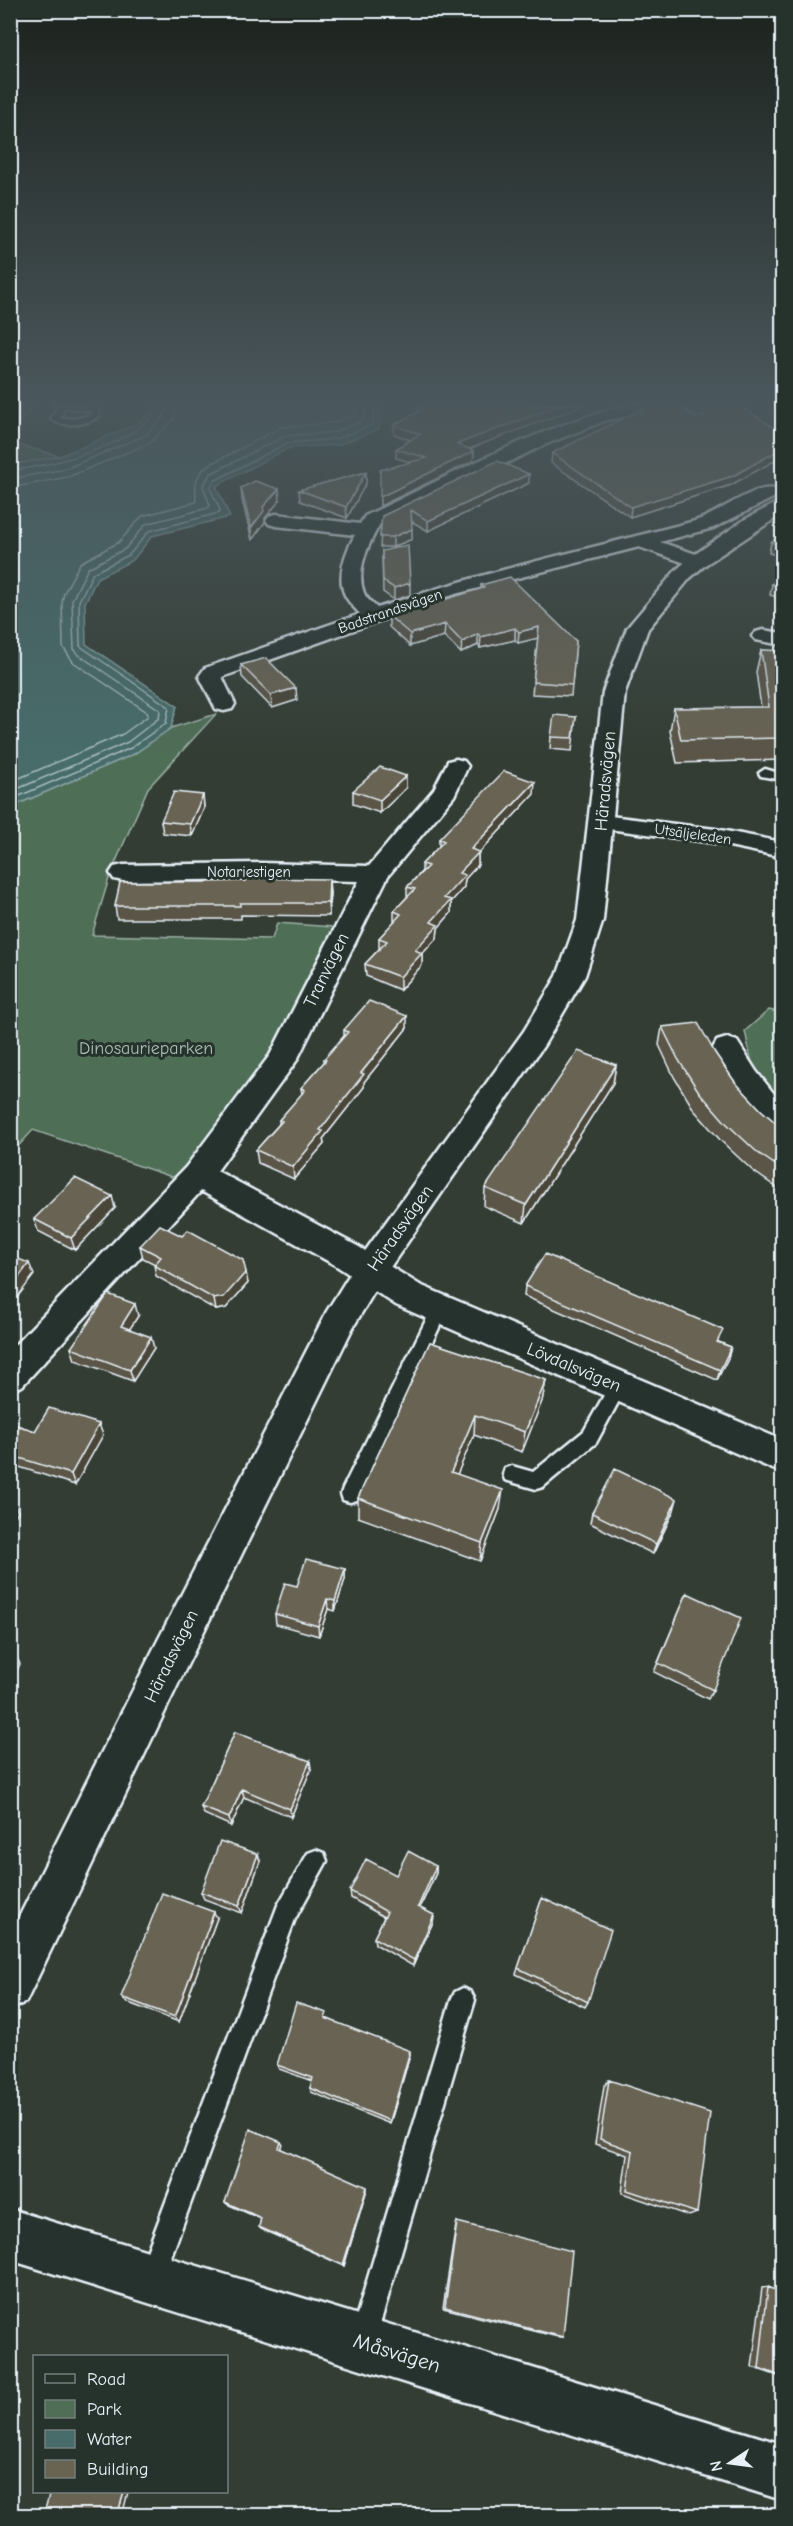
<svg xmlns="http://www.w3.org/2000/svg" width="793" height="2526" viewBox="0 0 793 2526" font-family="'Comic Neue',sans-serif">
<rect width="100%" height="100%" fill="#333d34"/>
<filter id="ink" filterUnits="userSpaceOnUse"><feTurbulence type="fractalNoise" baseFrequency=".0167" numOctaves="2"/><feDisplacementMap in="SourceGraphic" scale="12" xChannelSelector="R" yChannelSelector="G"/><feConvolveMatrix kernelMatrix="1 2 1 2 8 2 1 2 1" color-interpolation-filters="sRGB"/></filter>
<g filter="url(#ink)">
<path fill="#506e56" stroke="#9cb0a7" stroke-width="1.5" d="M11 404H33L36 405 27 416 11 426Z
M11 443 60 456 11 465Z
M216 714 148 788 110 875 92 935 272 939 277 923 347 928 282 1060 190 1183 33 1130 11 1154V807L134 754 171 728Z
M769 1010 782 1013V1103L755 1078 745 1031Z"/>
<path fill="#476c6a" stroke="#87a1a3" stroke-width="1.5" d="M157 404H385L380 413 379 429 338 445 289 448 216 486 230 517 152 536 133 560 97 578 85 603 86 644 177 706 171 728 134 754 11 807V465L60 456 141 422Z"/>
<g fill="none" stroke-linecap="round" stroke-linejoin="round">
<path stroke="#a8bcbf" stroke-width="1.5" d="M10 471C53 465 140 445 161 404
M10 479 65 469 146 435 165 415 169 404
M10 488 68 477 150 443 174 419 178 404
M10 782 123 734 148 716 147 712 73 662 63 647 62 602 64 593 80 563 119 542 142 516 196 502C195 486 194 477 207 466L282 427 333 423 356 414 359 404
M10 792 128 742 159 718 160 710 79 655 74 649 72 600 88 568 125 549 146 524 208 508 210 505 203 486 210 474 285 436 335 432 364 420 369 404
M10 800 131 748 166 723 169 707 80 646 79 601 93 573 129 555 149 531 219 513 220 510 210 488 214 481 287 443 336 439 372 425 374 411 378 404"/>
<g stroke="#e8f1f8" stroke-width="5">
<path id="service" d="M55 404 99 407V416C87 425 64 428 51 419L58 406ZM65 407 91 411V415L75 419 60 418Z
M765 769 782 774V780L761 776 759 773Z
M440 1302 446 1304 448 1309 357 1500 350 1502 343 1500 341 1494 343 1488 434 1304Z
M618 1379 624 1381 627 1386 596 1443 543 1487 536 1489 505 1480 503 1474 505 1468 512 1466 533 1472 584 1431 612 1381Z
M316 1850 324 1853 327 1861 295 1919 165 2273 161 2282 152 2286 143 2282 139 2273 278 1905 308 1853Z
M463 1988 471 1992 475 2000 376 2338 372 2347 363 2351 354 2347 350 2338 451 2000 455 1992Z"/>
</g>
<g stroke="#e8f1f8" stroke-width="5">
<path id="minor" d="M637 404H671L669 408 607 420 544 445 380 524C369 543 355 570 364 593 366 598 373 604 377 608 481 572 589 549 695 521 717 515 753 484 775 489L777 493 775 497 713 528 660 542 705 557 708 561 705 565H691L639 547 455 594 222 677 235 704 232 709 224 711 216 709 199 676 205 668 360 614C355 608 348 602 345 595 336 576 346 551 355 535L276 526 269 524 266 520 269 516 276 514 360 524 365 516C453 475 541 423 637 404Z
M763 630 782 633V645L756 640 752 636 756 632Z
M456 759 464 761 468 766 454 796 388 876 297 1060 217 1171 359 1247 420 1285 782 1440V1473L396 1305 335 1265 201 1191 22 1386 10 1391V1350L186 1167 270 1055 359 881 261 879 123 881 114 879 110 873 114 867 123 865 261 863 369 866 434 789 448 761Z
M602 815 715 829 782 842V857L715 843 593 827 590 822 593 817Z
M727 1038 737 1041 756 1071 782 1104V1133C755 1126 727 1072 713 1048L717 1041Z
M10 2209 782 2444V2500L10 2260Z"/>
</g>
<g stroke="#e8f1f8" stroke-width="5">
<path id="tertiary" d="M782 500V514L705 565 690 578 648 629 625 692 603 920 585 976 544 1045 382 1279 352 1329 181 1678 26 2002 10 2009V1935L153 1650 327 1311 358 1261 524 1031 557 976 577 920 603 692 627 628 676 570 691 557 744 520Z"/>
</g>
<use href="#service" fill="#26332d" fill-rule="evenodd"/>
<use href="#minor" fill="#26332d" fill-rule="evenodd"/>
<use href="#tertiary" fill="#26332d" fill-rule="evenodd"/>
</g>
<path fill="#5a5547" stroke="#e8f1f8" stroke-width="1.5" d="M420 404H586L468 449 474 451 473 461 380 506V497L410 462 396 458V449L410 440 394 434V425L418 412V406Z
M678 404H746L738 406 783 433V456L731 485 630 517 551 463 552 453 697 418Z
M366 472V483L347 518 300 501 299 490Z
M529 483 428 531 411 521 412 539 393 547H380L382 516Z
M241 488 280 500 265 518V522L252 540 242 500Z
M783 534V557L769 553 771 542Z
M382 551 410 595 394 600 383 592Z
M783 576V599L770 595 772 584Z
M481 585 576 641 571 696 532 694 538 638 518 643 515 640 480 648 478 645 461 653 444 636 410 646 389 627V616L481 589Z
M761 650 783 651V760L677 763 670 731 674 708 761 707 756 672Z
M241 665 297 700 272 708 242 677Z
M576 717 572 751 550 749 551 737Z
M406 788 380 813 353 804V791Z
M534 794 478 854V865L465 879 464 887 451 902V913L438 928 437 938 422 954V965L400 990 366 976 365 964 379 949V938L394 922V911L407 897V887L422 871V864L439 847V839Z
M203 795 204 808 192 836 163 833 161 821Z
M330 892 329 916 241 915V919H117L115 906Z
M662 1027 715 1053 735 1082 761 1110 783 1129V1192L753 1171 721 1141 694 1110 674 1077 659 1045Z
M407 1028 364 1082V1087L323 1139 324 1144 294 1179 258 1163 256 1150 279 1124V1120L302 1094 301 1088 324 1062V1059L344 1036V1030Z
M616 1065 613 1083 524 1223 484 1206 485 1188Z
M115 1208 75 1250 38 1231 34 1219Z
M140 1246 248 1283 226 1308 216 1310 156 1276 154 1265 155 1264 143 1258Z
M525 1286 719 1342 731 1347 728 1358 717 1380 524 1296Z
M138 1316 129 1329 154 1348 133 1381 75 1360 71 1348Z
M430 1342 546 1380 542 1401 522 1452 474 1435 457 1474 500 1509 480 1561 358 1517V1498Z
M10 1423 35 1431 103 1435 75 1485 10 1464Z
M674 1510 653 1554 590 1523 592 1513Z
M345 1569V1579L335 1611 328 1609 319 1636 276 1624 275 1614 297 1586Z
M687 1593 713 1690 708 1699 654 1672Z
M235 1732 311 1769 291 1817 244 1797 231 1826 204 1814 201 1807Z
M260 1861 242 1913 204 1899 201 1892Z
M436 1866V1873L420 1908 434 1915 433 1922 413 1966 375 1944 374 1938 384 1917 351 1898 350 1891 396 1875Z
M542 1898 588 2002 585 2007 516 1974Z
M217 1918 179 2022 126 2002 121 1997Z
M328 2019 410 2055 390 2124 311 2092 310 2088 312 2081 279 2069 277 2065Z
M609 2080 697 2213 689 2216 622 2193 627 2155 595 2144 604 2086Z
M281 2142 283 2145 281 2149 367 2189 344 2266 261 2229 259 2227 261 2219 227 2204 225 2202Z
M457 2222 563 2337H558L443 2308 456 2225Z
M768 2287 783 2293V2378L752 2367 762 2288Z"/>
<path fill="#4a4539" stroke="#e8f1f8" stroke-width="1.5" d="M563 404H586L456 454 457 444Z
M783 448V456L731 485 630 517 631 507Z
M474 451 473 461 380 506V497Z
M366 472V483L347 518 346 507Z
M529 474V483L428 531V521Z
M279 489 280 500 265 518V522L252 540 251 528 263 507Z
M412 529V539L393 547V537Z
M410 583V595L394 600V588Z
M445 624 444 636 410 646V634Z
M539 627 538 638 518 643 519 632Z
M515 628V640L480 648 481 637Z
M478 634V645L461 653 462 642Z
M296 688 297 700 272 708 271 695Z
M406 776V788L380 813V800Z
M535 782 534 794 478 854V865L465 879 464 887 451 902V913L438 928 437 938 422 954V965L400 990V977L471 849Z
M203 795 204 808 192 836 190 824Z
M329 879 330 892 329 916 328 903Z
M407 1016V1028L364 1082V1087L323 1139 324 1144 294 1179 293 1167 361 1073Z
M616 1065 613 1083 524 1223 526 1205Z
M112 1196 115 1208 75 1250 71 1238Z
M29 1263 34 1275 10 1307V1289Z
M246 1272 248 1283 226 1308 216 1310 214 1299Z
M135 1304 138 1316 124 1338 121 1326Z
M151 1337 154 1348 133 1381 130 1370Z
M731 1347 728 1358 717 1380 720 1370Z
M546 1380 542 1401 522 1452 525 1432Z
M475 1415 474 1435 450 1491 451 1472Z
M99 1424 103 1435 75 1485 71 1474Z
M503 1490 500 1509 480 1561 482 1543Z
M677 1499 674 1510 653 1554 656 1544Z
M13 1501 18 1512 10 1523V1505Z
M345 1569V1579L335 1611V1601Z
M327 1599 328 1609 319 1636 318 1626Z
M15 1654 20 1664 10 1685V1664Z
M310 1761 311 1769 291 1817 290 1809Z
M242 1789 244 1797 231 1826 229 1818Z
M258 1854 260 1861 242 1913 239 1906Z
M436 1866V1873L417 1913 418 1907Z
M214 1912 217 1918 179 2022 175 2017Z
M434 1915 433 1922 413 1966 414 1960Z
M410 2051V2055L390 2124V2121Z
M367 2187V2189L344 2266 343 2265Z
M124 2492H128L122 2516H117Z"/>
<path fill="#696352" stroke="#e8f1f8" stroke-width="1.5" d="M420 404H563L457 444 474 451 380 497V470L427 458 396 449 420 434 394 425 426 408 418 406Z
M653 404H675L695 418 705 416V413L692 404H736L783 433V448L733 476 631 507 552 453Z
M497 461 529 474 428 521 411 510 412 529 393 537H380L382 516Z
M366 472 346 507 299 490Z
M255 481 279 489 263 507 264 511 251 528 241 488Z
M783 534V546L771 542Z
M408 545 410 583 394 588 383 581 382 551Z
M783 576V588L772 584Z
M510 577 576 641 572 685 533 682 539 627 519 632 515 628 481 637 478 634 462 642 445 624 410 634 389 616 484 588 481 585Z
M761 650 783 651V738L681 740 674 708 769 707Z
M266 658 296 688 271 695 241 665Z
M554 715 576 717 573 738 551 737Z
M380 767 406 776 380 800 353 791Z
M504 771 535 782 471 849 479 852 459 873 465 875 444 898 451 900 431 922 438 925 415 950 422 953 400 977 365 964 387 941 379 938 401 914 394 911 415 889 407 887 428 866 422 864 444 841 439 839Z
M174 792 203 795 190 824 161 821Z
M245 878 329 879 328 903H240V906H115L120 882H203L245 881Z
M369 1001 407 1016 361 1073 364 1074 320 1130 323 1131 293 1167 256 1150 282 1121 279 1120 305 1090 301 1088 326 1060 324 1059 348 1032 344 1030Z
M698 1023 715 1053 735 1082 761 1110 783 1129V1170L758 1153 726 1123 699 1092 678 1059 662 1027Z
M578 1051 616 1065 526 1205 485 1188Z
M75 1178 112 1196 71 1238 34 1219Z
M160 1225 182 1236 188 1230 243 1260 246 1272 224 1297 214 1299 154 1265 161 1257 140 1246Z
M545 1254 723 1330 717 1342 731 1347 720 1370 525 1286Z
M10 1256 29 1263 10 1289Z
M108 1294 135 1304 121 1326 151 1337 130 1370 71 1348Z
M430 1342 546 1380 525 1432 475 1415 451 1472 503 1490 482 1543 358 1498Z
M49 1408 99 1424 71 1474 10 1455V1423L35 1431Z
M615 1469 677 1499 656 1544 592 1513Z
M306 1559 345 1569 335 1601 327 1599 318 1626 275 1614 285 1583 297 1586Z
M687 1593 741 1618 713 1690 658 1663Z
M10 1653 15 1654 10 1664Z
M235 1732 310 1761 290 1809 242 1789 229 1818 201 1807Z
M220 1841 258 1854 239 1906 201 1892Z
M408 1851 436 1866 418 1907 434 1915 414 1960 374 1938 387 1912 350 1891 366 1859 396 1875Z
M162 1893 214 1912 175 2017 121 1997Z
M542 1898 611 1930 588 2002 518 1968Z
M296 2003 327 2013 325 2018 410 2051 390 2121 310 2088 313 2078 277 2065Z
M609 2080 710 2113 697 2213 627 2190 633 2151 600 2139Z
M250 2129 281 2142 279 2148 367 2187 343 2265 259 2227 261 2218 225 2202Z
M457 2222 572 2251 563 2337 445 2307Z
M768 2287 783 2293V2377L759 2368Z
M50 2492H124L117 2516H43Z"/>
</g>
<linearGradient id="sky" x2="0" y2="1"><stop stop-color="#1c221d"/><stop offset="0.53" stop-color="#4a575c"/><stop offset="1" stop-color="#4a575c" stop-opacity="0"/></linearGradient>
<rect width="793" height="758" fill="url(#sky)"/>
<g text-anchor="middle" stroke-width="6" stroke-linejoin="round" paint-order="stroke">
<g font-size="15" fill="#e8f1f8" stroke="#26332d">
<text transform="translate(390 611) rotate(-19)" y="5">Badstrandsvägen</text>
<text transform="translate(693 834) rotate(8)" y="5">Utsäljeleden</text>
<text x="249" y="877">Notariestigen</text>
</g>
<g font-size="18" fill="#e8f1f8" stroke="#26332d">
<text transform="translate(605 781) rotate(-85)" y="6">Häradsvägen</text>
<text transform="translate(326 970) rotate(-64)" y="6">Tranvägen</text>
<text transform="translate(400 1228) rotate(-55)" y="6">Häradsvägen</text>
<text transform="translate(574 1367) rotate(23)" y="6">Lövdalsvägen</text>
<text transform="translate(171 1656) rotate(-64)" y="6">Häradsvägen</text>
</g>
<g font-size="18" fill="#abbdb7" stroke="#26332d">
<text x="146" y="1054">Dinosaurieparken</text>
</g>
<g font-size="21" fill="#e8f1f8" stroke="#26332d">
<text transform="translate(397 2353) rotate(17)" y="7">Måsvägen</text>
</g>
</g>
<rect width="793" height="2526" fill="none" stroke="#26332d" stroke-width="36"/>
<rect x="18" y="18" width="757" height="2490" fill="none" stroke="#e8f1f8" stroke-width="2" filter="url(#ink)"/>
<rect x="33" y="2355" width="195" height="138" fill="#26332d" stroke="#747f7e" stroke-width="1.5"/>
<rect x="45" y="2374" width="30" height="9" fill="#26332d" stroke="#747f7e" stroke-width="1.5"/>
<text x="87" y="2385" font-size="18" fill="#e8f1f8">Road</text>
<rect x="45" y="2400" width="30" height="18" fill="#506e56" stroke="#747f7e" stroke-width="1.5"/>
<text x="87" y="2415" font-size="18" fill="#e8f1f8">Park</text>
<rect x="45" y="2430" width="30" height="18" fill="#476c6a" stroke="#747f7e" stroke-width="1.5"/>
<text x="87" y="2445" font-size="18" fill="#e8f1f8">Water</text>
<rect x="45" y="2460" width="30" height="18" fill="#696352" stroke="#747f7e" stroke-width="1.5"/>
<text x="87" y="2475" font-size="18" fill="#e8f1f8">Building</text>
<g transform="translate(730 2463) rotate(257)" stroke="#26332d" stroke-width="4.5" paint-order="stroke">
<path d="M0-4.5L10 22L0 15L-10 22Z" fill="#e8f1f8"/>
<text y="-9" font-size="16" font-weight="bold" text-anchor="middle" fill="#e8f1f8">N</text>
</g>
</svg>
